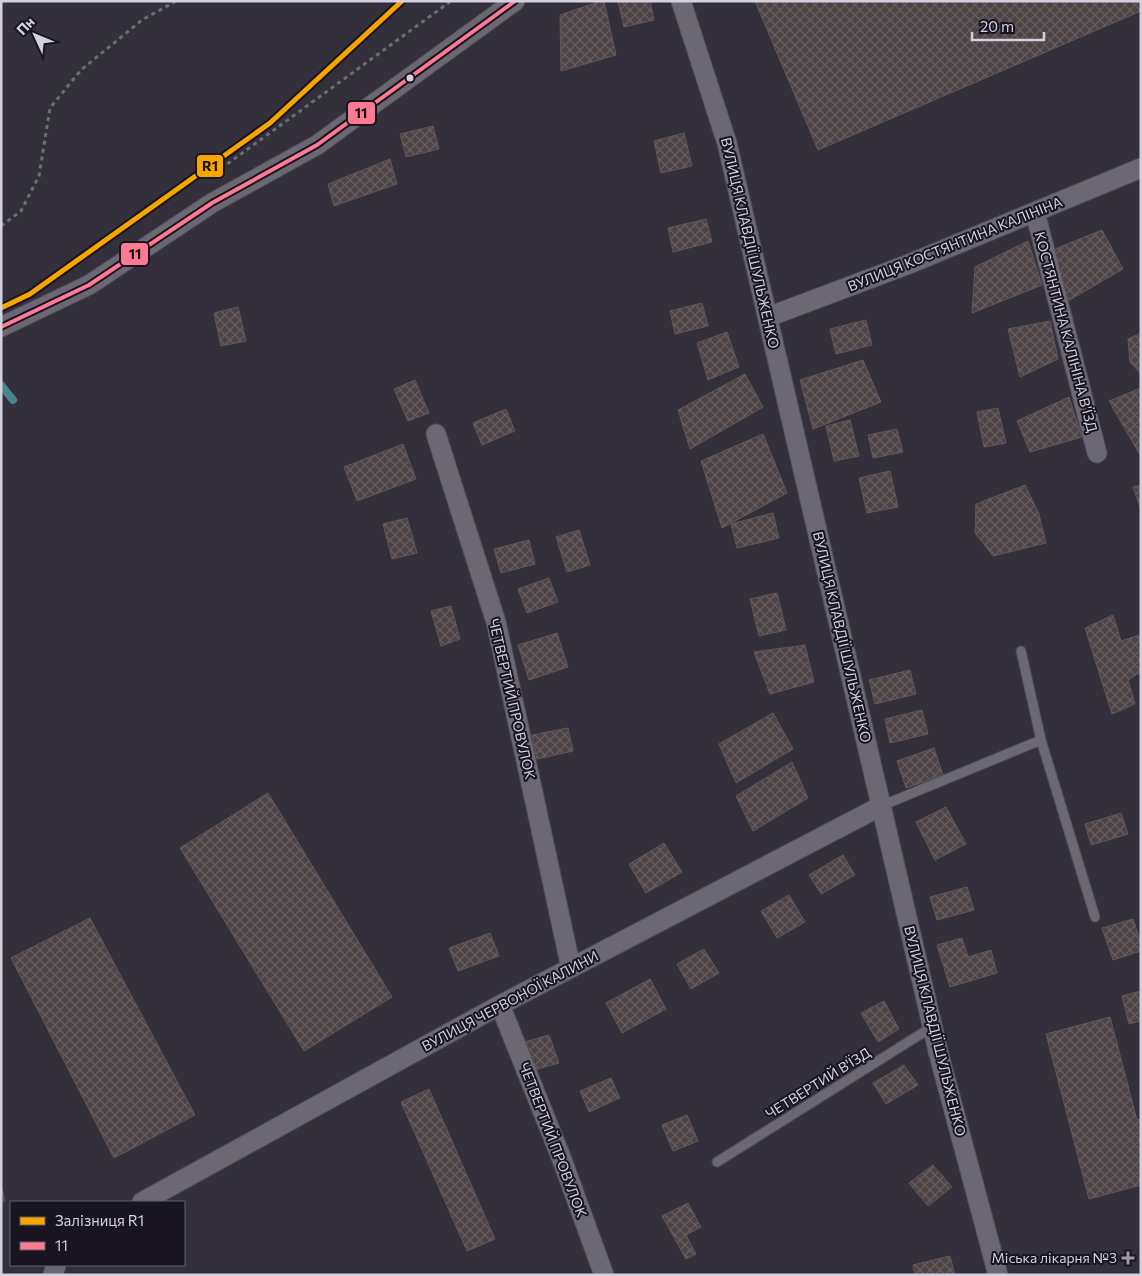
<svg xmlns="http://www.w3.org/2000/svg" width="1142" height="1276" viewBox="0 0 1142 1276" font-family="Commissioner,sans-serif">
<defs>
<pattern id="building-cross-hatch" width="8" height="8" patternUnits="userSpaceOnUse" patternTransform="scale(1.25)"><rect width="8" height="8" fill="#4d4345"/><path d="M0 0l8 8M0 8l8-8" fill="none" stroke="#665d60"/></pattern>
</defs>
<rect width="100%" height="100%" fill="#33303c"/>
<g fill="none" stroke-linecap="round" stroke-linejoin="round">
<path stroke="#48838f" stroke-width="8" d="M1 385 13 400"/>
</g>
<path fill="url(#building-cross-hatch)" stroke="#60585b" d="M601 1H604L616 55 561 71 560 15Z
M618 1H650L654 20 624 27Z
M755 1H1141V11L818 150Z
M433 126 439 149 406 157 400 134Z
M684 133 692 166 661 173 654 141Z
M390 159 397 184 334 206 328 184Z
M706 219 712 242 673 252 668 228Z
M1102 230 1123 269 1066 302 1045 253Z
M1028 241 1042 285 972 313 975 267Z
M702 303 708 326 675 334 670 311Z
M238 307 246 341 221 346 214 313Z
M866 320 872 345 836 354 830 329Z
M1050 321 1058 359 1020 377 1008 329Z
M727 332 739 367 708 380 697 343Z
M1141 333V374L1130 362 1128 339Z
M863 360 881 402 813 429 800 380Z
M745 374 763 407 690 449 678 410Z
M415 380 429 413 408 421 394 389Z
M1141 388V455H1140L1109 401Z
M1069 397 1082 437 1030 452 1017 421Z
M998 408 1006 443 984 447 977 412Z
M506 409 515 431 482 445 473 423Z
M850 420 859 456 834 461 826 426Z
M897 429 903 452 873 458 868 435Z
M763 434 787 493 722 528 701 461Z
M403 444 416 479 357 501 344 467Z
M890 471 898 507 867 513 859 478Z
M1025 485 1039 514 1046 543 993 556 975 533 976 504Z
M1141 485V510L1133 487Z
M773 513 779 538 737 548 731 524Z
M407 518 417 553 392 559 383 524Z
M579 530 590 565 567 572 556 537Z
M529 540 535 564 501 573 494 549Z
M549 578 558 602 527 613 518 589Z
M777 593 786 630 759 636 750 599Z
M451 606 460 639 441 646 431 611Z
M1113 615 1121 641 1139 635 1141 648V672L1128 680 1135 704 1112 714 1085 628Z
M557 633 568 667 529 680 518 645Z
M805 645 814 682 770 694 754 652Z
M910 670 916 694 875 704 869 680Z
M922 710 928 734 890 743 885 719Z
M773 713 793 749 736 783 719 744Z
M568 728 573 751 537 759 532 735Z
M934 748 943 775 906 788 897 761Z
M792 762 808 798 753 831 736 796Z
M268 793 392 997 304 1051 180 848Z
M946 807 966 844 935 860 916 822Z
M1121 813 1128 834 1091 845 1085 824Z
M664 843 682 872 646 893 629 864Z
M843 855 855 875 821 894 809 875Z
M967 887 974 910 937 920 930 897Z
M789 895 805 922 777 938 761 911Z
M90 918 195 1115 114 1158 11 958Z
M1133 919 1141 942V951L1113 960 1102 928Z
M490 933 499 956 458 971 449 948Z
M962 938 968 957 991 950 997 973 950 987 937 945Z
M704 949 719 973 691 989 677 964Z
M650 979 666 1009 622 1033 606 1003Z
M1141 991V1021L1129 1024 1122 996Z
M884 1001 899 1029 878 1042 861 1013Z
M1110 1017 1137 1120 1141 1119V1185L1089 1199 1046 1034Z
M549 1035 559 1063 534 1070 524 1042Z
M904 1065 918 1085 886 1104 873 1083Z
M611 1078 620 1098 589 1112 580 1091Z
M429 1089 495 1239 467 1251 401 1102Z
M687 1115 698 1141 673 1151 662 1125Z
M933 1165 952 1187 928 1206 909 1183Z
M1 1185 5 1201 1 1202Z
M688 1203 701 1227 686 1235 696 1254 686 1259 662 1216Z
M950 1256 955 1275H915L913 1265Z"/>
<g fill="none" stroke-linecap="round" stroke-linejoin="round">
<g stroke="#504d58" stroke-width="11">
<path id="service" d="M1021 651 1041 740 1095 917
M881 806 1041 740
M717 1162 932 1027"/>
</g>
<g stroke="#504d58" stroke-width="21">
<path id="minor" d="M681 1 727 143 939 1055 998 1275
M1035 212 1097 453
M768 317 909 264 1141 168
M1 327 89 285 212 203 317 145 515 1
M436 434 496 622 571 968
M500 1005 561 1157 604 1275
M142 1202 500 1005 881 806
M53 1275 56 1265"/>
</g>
<path stroke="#6e6c75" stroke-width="3" stroke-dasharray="4 4" stroke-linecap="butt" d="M208 178 451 1
M1 226 21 211 39 176 50 108 81 70 142 20 176 1"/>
<use href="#service" stroke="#6b6873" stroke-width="9"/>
<use href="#minor" stroke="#6b6873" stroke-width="19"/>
<g stroke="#181520" stroke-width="8">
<path id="bus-1" d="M1 327 89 285 212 203 317 145 515 1"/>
</g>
<use href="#bus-1" stroke="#fe7a93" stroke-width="4"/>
<g stroke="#181520" stroke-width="9">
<path id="rail-1" d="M1 308 30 294 270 123 402 1"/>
</g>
<use href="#rail-1" stroke="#f7a600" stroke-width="5"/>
</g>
<circle fill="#d4d0e0" stroke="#181520" stroke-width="2" cx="410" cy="78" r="4.5"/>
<path fill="#9c98a7" stroke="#181520" stroke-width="2" d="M1125.5 1250.5h5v5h5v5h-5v5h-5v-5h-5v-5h5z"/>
<g text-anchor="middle" stroke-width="4" stroke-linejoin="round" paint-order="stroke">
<g font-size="14" fill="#d4d0e0" stroke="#181520">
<text transform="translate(750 243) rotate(77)" y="5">ВУЛИЦЯ КЛАВДІЇ ШУЛЬЖЕНКО</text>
<text transform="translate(955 244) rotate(-22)" y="5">ВУЛИЦЯ КОСТЯНТИНА КАЛІНІНА</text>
<text transform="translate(1066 332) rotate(75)" y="5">КОСТЯНТИНА КАЛІНІНА В’ЇЗД</text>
<text transform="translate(842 637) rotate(77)" y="5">ВУЛИЦЯ КЛАВДІЇ ШУЛЬЖЕНКО</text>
<text transform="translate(512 699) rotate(77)" y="5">ЧЕТВЕРТИЙ ПРОВУЛОК</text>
<text transform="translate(510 1001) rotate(-28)" y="5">ВУЛИЦЯ ЧЕРВОНОЇ КАЛИНИ</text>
<text transform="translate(935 1031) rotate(76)" y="5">ВУЛИЦЯ КЛАВДІЇ ШУЛЬЖЕНКО</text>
<text transform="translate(818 1083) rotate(-32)" y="5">ЧЕТВЕРТИЙ В'ЇЗД</text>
<text transform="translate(553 1140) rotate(69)" y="5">ЧЕТВЕРТИЙ ПРОВУЛОК</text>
</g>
<g font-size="14" fill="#d4d0e0" stroke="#181520" text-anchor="end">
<text x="1117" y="1263">Міська лікарня №3</text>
</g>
</g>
<g stroke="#181520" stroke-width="2">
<rect x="347" y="101" width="29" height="24" rx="5" fill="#fe7a93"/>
<rect x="196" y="154" width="28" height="24" rx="5" fill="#f7a600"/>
<rect x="120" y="242" width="29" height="24" rx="5" fill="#fe7a93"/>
</g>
<g font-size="14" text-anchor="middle" font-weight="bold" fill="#111">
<text x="361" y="118">11</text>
<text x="210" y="171">R1</text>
<text x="135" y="259">11</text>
</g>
<rect width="1142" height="1276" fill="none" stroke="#d4d0e0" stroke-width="5"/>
<rect x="10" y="1201" width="175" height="65" fill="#181520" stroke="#63606d"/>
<rect x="20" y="1217" width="25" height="8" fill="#f7a600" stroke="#63606d"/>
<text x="55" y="1226" font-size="15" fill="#d4d0e0">Залізниця R1</text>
<rect x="20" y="1242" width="25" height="8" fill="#fe7a93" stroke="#63606d"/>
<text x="55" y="1251" font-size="15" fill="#d4d0e0">11</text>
<g transform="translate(35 35) rotate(314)" stroke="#181520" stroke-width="4" paint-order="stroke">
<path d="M0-4L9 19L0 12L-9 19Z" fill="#d4d0e0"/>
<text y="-8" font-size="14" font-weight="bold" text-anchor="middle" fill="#d4d0e0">Пн</text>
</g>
<path d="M972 32v8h72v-8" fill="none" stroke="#d4d0e0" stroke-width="2.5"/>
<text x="980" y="32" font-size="15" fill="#d4d0e0" stroke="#181520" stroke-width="4" paint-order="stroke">20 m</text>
</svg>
